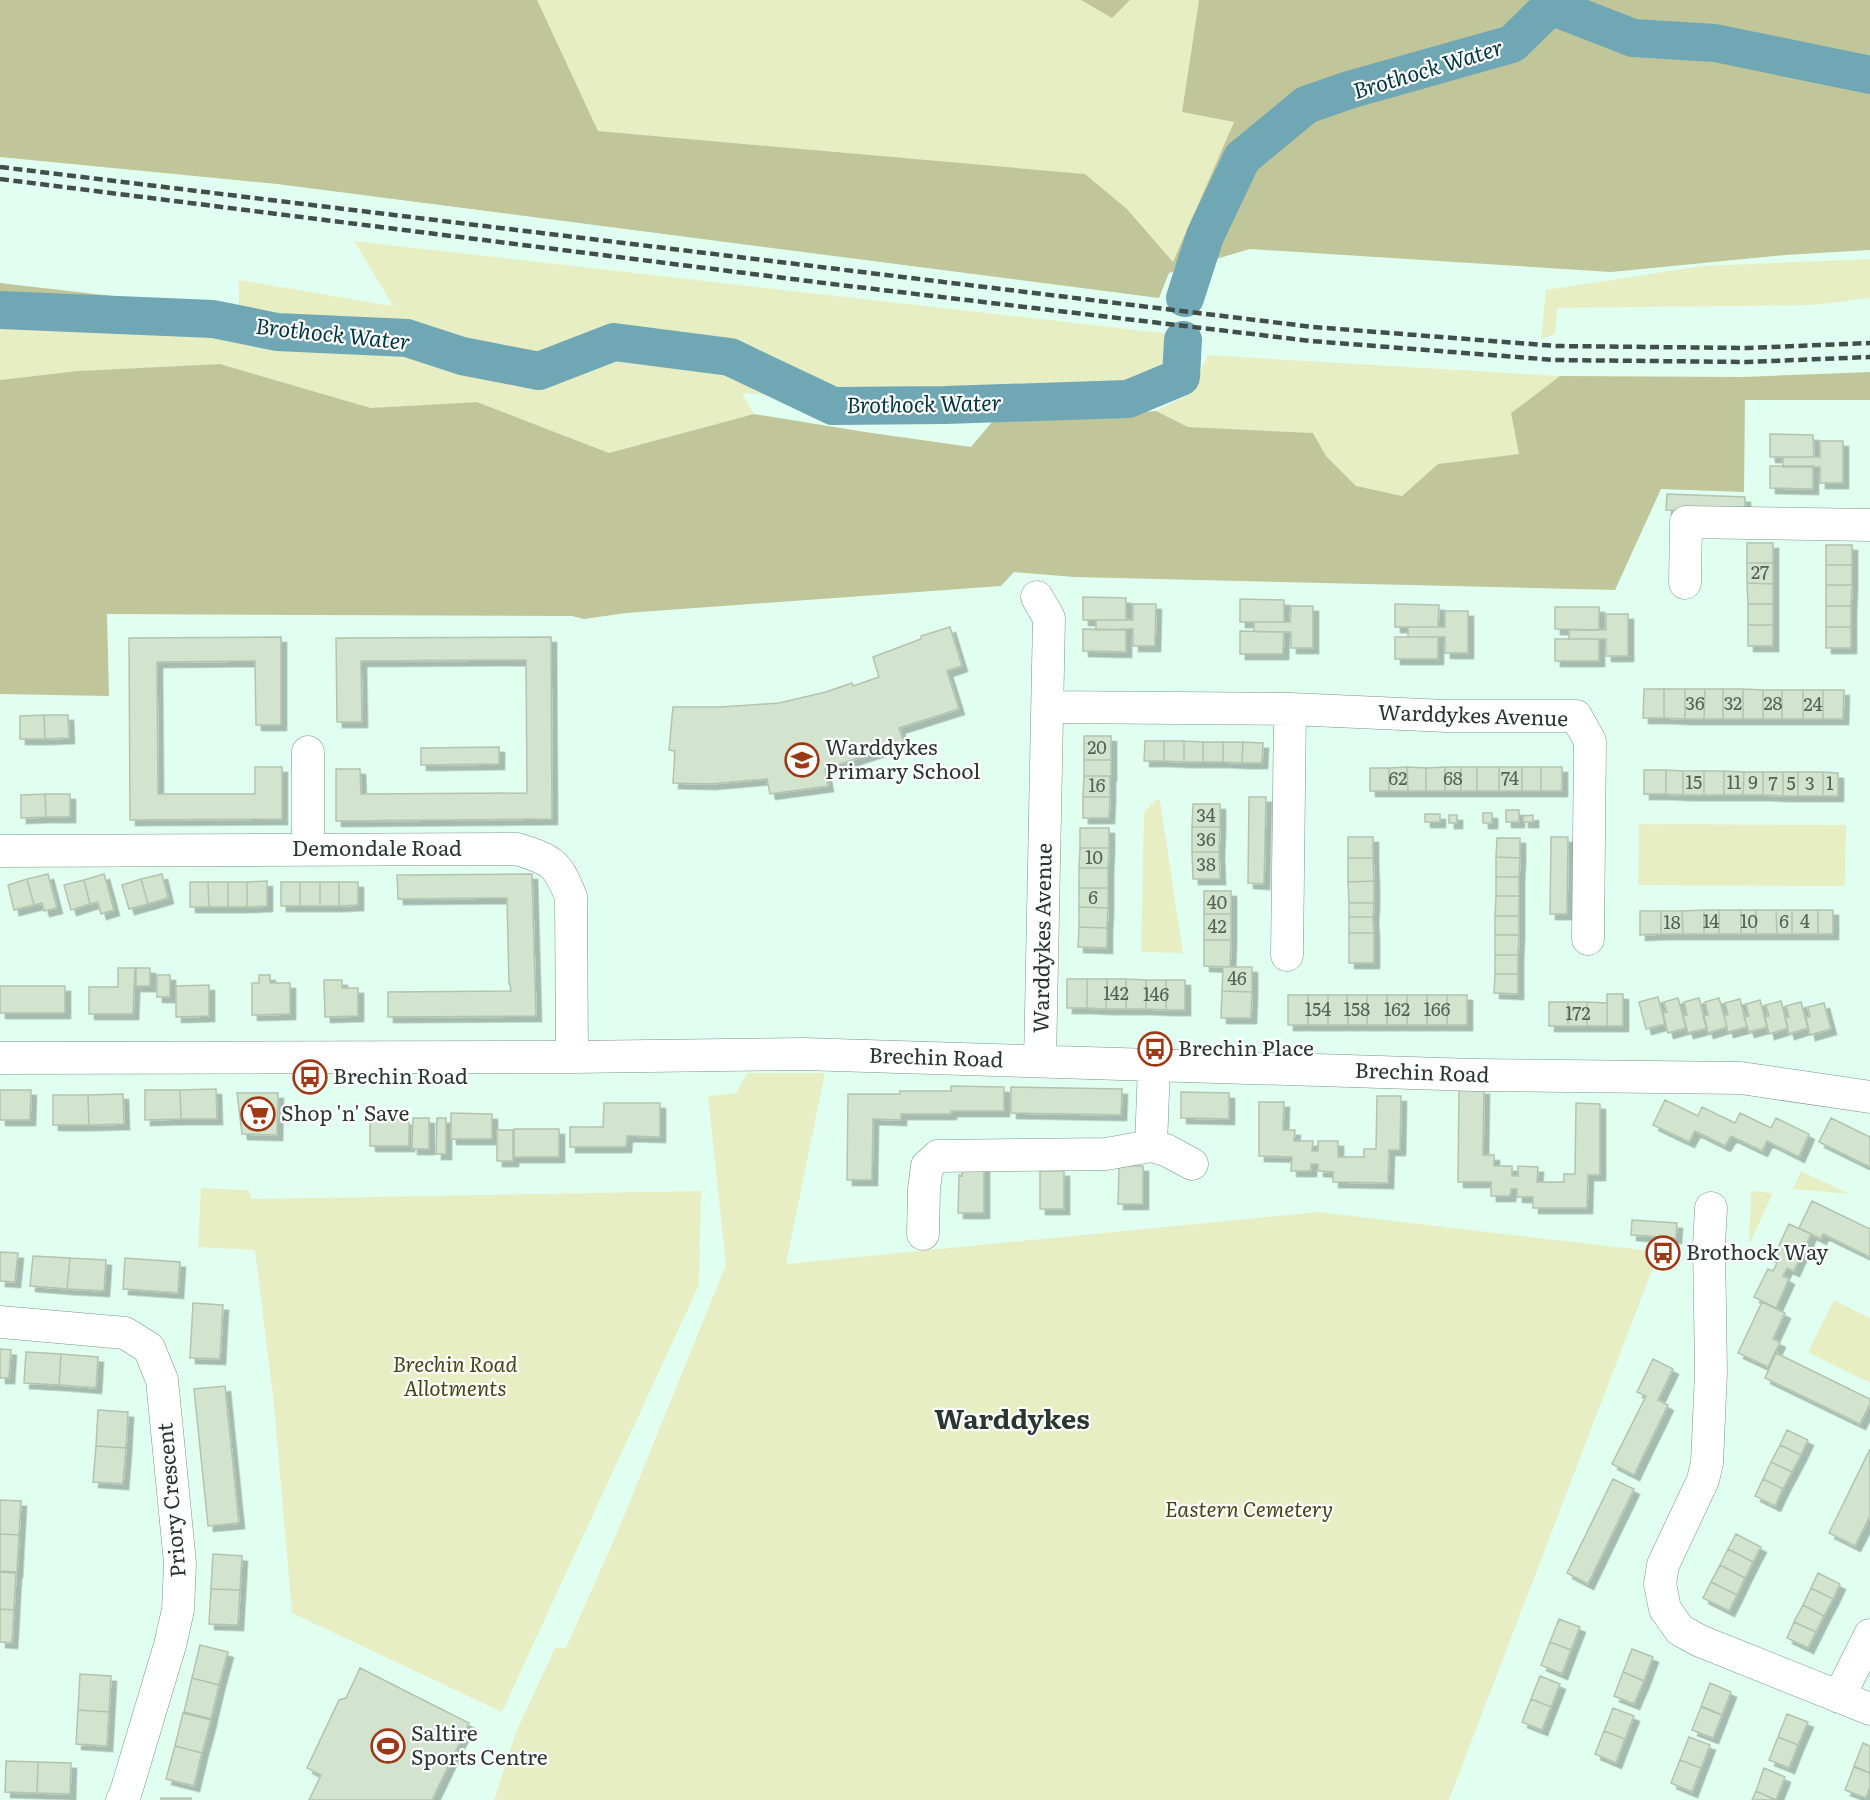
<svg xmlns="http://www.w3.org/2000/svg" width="1870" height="1800" viewBox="0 0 1870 1800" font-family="Literata,serif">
<defs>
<filter id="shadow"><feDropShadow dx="5.5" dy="5.5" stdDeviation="0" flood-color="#0004"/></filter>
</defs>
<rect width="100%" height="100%" fill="#e1fff0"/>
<path fill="#e8eec4" d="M537 0H1081L1111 17 1130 0H1199L1182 111 1234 122 1173 263 1127 209 1084 174 598 131Z
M354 241 1171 334 1170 371 1122 391 836 399 742 393 754 414 609 453 477 402 371 408 220 364 78 371 0 380V319L187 331 173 303 239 312V280L393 306Z
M1870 259V298L1814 305 1557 308 1555 334 1541 339 1546 290 1702 266Z
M1208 355 1560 376 1511 413 1520 454 1439 464 1402 496 1356 486 1326 456 1313 433 1188 427 1156 411 1190 394Z
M1156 800H1160L1183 953 1141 952 1144 812Z
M1639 824 1846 825 1845 886 1638 885Z
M747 1073H825L786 1264 1318 1212 1659 1252 1449 1800H494L516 1732 555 1648H566L617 1533 726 1265 708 1096 736 1093Z
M1801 1171 1850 1194 1793 1189Z
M201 1188 249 1190 251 1199 701 1191 699 1285 502 1712 292 1613 274 1405 255 1250 198 1247Z
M1751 1191 1773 1193 1749 1245Z
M1834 1300 1870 1318V1383L1808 1352Z"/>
<path fill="#c0c699" d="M0 0H537L598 131 1085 174 1127 209 1173 262 1234 122 1182 112 1199 0H1870V250L1785 255 1611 272 1250 249 1169 273 1159 298 277 184 0 157Z
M1081 0H1130L1112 18Z
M0 283 173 303 187 331 0 319Z
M220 364 371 408 477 402 609 453 754 414 865 432 971 447 992 422 1156 411 1188 427 1313 433 1326 456 1356 486 1402 496 1438 464 1519 454 1511 413 1560 376 1743 377 1870 372V400H1745L1744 492 1661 489 1615 590 1074 577 1014 572 1001 586 626 613 584 619 572 616 107 614 109 696 0 694V380L78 371Z"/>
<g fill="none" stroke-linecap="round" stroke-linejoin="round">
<path stroke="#70a7b5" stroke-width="38" d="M1185 298 1205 236 1242 158 1306 105 1349 90 1512 44 1551 6 1633 38 1715 43 1870 75
M0 310 213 319 277 332 407 338 462 356 539 371 614 342 730 357 833 406 945 405 1128 399 1181 377 1183 340"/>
</g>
<path fill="#d2e4cd" stroke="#b2c4ae" stroke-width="1.5" filter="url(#shadow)" d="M1770 434 1813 435 1814 457H1770Z
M1820 441H1843V483H1820V467H1783V457H1820Z
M1770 466H1813V489L1770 488Z
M1667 494 1745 497V513L1666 510Z
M1747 543H1773V563H1747Z
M1826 545H1852V565H1826Z
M1747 563H1773V584L1747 583Z
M1826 565H1852V585H1826Z
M1747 583 1773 584V604H1748Z
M1826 585H1852L1851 606H1826Z
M1083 597 1126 598V620H1083Z
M1240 599 1284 600V622H1240Z
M1133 604H1156L1155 646H1133V629L1096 630V620H1133Z
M1395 604 1439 605 1438 627H1395Z
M1748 604H1773V625H1748Z
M1291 606H1313V648H1291V632H1254V622H1290Z
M1826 606H1851V627H1826Z
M1555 607H1599V630L1555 629Z
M1445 611H1468V653H1445V637H1408V627H1445Z
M1606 614H1628V656H1606V639H1569V630H1606Z
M1748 625H1773V646H1748Z
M950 627 962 666 947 671 959 709 899 728 904 743 825 769 828 786 770 794 767 779 710 784 673 783 675 751 669 750 673 707H721L779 703 826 692 852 683 853 686 879 677 873 657 921 639V636Z
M1826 627H1851V648H1826Z
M1083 629 1126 630V652L1083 651Z
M1240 631 1284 632 1283 654H1240Z
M281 637V725H256L255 661 157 662 158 794H255V767H282V819L130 820 129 638Z
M551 637 552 819 336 821V769H360L361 794 527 793 526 660 361 661 362 722H337L336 638Z
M1395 637H1438V659H1395Z
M1555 639H1599V661H1555Z
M1644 689H1664V718H1643Z
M1664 689H1685V719L1664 718Z
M1685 689H1705L1704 719H1685Z
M1705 689H1723V719H1704Z
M1723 689H1743V719H1723Z
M1743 689 1763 690V719H1743Z
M1763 690H1782V719H1763Z
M1782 690H1803V719H1782Z
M1803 690H1823V719H1803Z
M1823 690H1844L1843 719H1823Z
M44 715 45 739H20V716Z
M44 715H68L69 738 45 739Z
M1084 736H1111V760H1084Z
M1145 741H1164V761H1144Z
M1164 741H1184V762L1164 761Z
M1184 741 1203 742V762H1184Z
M1203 742H1223V762H1203Z
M1223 742H1243L1242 763 1223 762Z
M1243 742 1263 743 1262 763H1242Z
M499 747V764L421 765V748Z
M1084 760H1111V776H1084Z
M1407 767 1426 768V791H1408Z
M1407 767 1408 791H1389V768Z
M1445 767H1461V791H1445Z
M1445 767V791H1426V768Z
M1461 767H1477V791H1461Z
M1477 767H1499V791H1477Z
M1499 767H1522V791H1499Z
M1522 767H1541V791H1522Z
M1541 767H1562V791H1541Z
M1370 768H1389V791H1370Z
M1644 770H1666V794H1644Z
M1666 770 1683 771V795L1666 794Z
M1683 771H1704V795H1683Z
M1704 771H1724V795H1704Z
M1724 771 1744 772 1743 795H1724Z
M1744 772H1763V795H1743Z
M1763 772H1783V796L1763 795Z
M1783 772H1798V796H1783Z
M1798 772H1823V796H1798Z
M1823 772 1838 773V796H1823Z
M1084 776H1110V797H1083Z
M45 794H70V817H46Z
M45 794 46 817 21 818V795Z
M1083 797H1110L1109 818H1083Z
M1249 797H1266L1264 884 1248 883Z
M1193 804H1220V827H1192Z
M1506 810H1519V822H1506Z
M1483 813H1492V823H1483Z
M1425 814H1440V822H1425Z
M1449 815H1457V823H1449Z
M1533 815V822H1523V816Z
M1192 827H1220L1219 852H1192Z
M1080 828H1109V848H1080Z
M1348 837H1373V858H1348Z
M1551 837H1568L1567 914H1550Z
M1497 838H1520V858L1496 857Z
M1080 848H1109L1108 868H1079Z
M1192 852H1219L1220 879H1193Z
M1496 857 1520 858 1519 877H1496Z
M1348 858H1373L1374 881 1348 882Z
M1079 868H1108V888H1079Z
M48 874 57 908 44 911 42 903 34 905 27 879Z
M104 874 114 910 101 914 98 902 90 904 84 880Z
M162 874 168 898 148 904 141 879Z
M532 874 536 1016 388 1017V992L511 991 510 984H509L507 898 398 899 397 875Z
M1496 877H1519V896H1496Z
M27 879 34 905 14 910 8 885Z
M141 879 148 904 129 909 122 885Z
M84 880 90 904 71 910 64 885Z
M267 881V906L247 907V882Z
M1374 881V903H1349L1348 882Z
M190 882H208L209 907H190Z
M208 882H228V907H209Z
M228 882H247V907H228Z
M281 882H300V906H281Z
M300 882H320V906H300Z
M320 882H339V906H320Z
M339 882H358V905L339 906Z
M1079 888H1108V908L1079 907Z
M1204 891H1231V914H1204Z
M1496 896H1519V916H1495Z
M1349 903H1374L1373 917H1349Z
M1079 907 1108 908 1107 928 1079 927Z
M1704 910H1719V934H1704Z
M1704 910V934H1683L1682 911Z
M1719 910H1741V934H1719Z
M1741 910H1756V934H1741Z
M1756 910H1776L1777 934H1756Z
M1776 910H1792V934H1777Z
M1792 910H1818V934H1792Z
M1818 910H1833V934H1818Z
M1640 911H1661V934L1640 935Z
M1661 911H1682L1683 934H1661Z
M1204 914H1231V940H1204Z
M1495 916H1519V935H1495Z
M1349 917H1373L1374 933H1349Z
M1079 927 1107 928V948L1078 947Z
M1349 933H1374V963H1349Z
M1495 935H1519L1518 955H1495Z
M1204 940H1231L1230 967 1204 966Z
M1495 955H1518V974H1495Z
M1223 967H1252V992L1222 991Z
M118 968H135L133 1014H89V987H118Z
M136 968H150V986H136Z
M1495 974H1518V994L1494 993Z
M157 975H170V997H157Z
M259 975H270V983H290V1014L252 1015V983H259Z
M1067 979H1087V1008H1067Z
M1087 979H1107L1106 1009 1087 1008Z
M1107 979H1126V1009H1106Z
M1126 979 1146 980V1009H1126Z
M324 980H342V988H358V1016L325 1017Z
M1146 980H1166V1010L1146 1009Z
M1166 980H1185V1010H1166Z
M209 985V1016L176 1017V986Z
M0 986H65V1013H0Z
M1222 991 1252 992 1251 1018H1221Z
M1607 994H1623V1026H1607Z
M1288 995H1308V1025H1288Z
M1308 995H1328V1025H1308Z
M1328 995H1347L1348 1025H1328Z
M1347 995H1367V1025H1348Z
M1367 995H1387V1025H1367Z
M1387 995H1407V1025H1387Z
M1407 995H1427V1025H1407Z
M1427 995H1447V1025H1427Z
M1447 995H1467V1025H1447Z
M1658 997 1665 1024 1646 1029 1639 1002Z
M1678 998 1686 1028 1668 1033 1663 1013 1667 1012 1664 1002Z
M1699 998 1707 1028 1688 1033 1683 1016 1687 1015 1684 1002Z
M1719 998 1727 1027 1708 1033 1703 1016 1708 1015 1705 1002Z
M1740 999 1747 1027 1728 1032 1724 1016 1728 1015 1725 1003Z
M1760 1000 1767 1027 1749 1032 1744 1017 1749 1016 1746 1004Z
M1781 1001 1788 1028 1769 1034 1765 1017 1769 1016 1766 1005Z
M1549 1002H1568V1026H1549Z
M1568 1002H1587V1026H1568Z
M1587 1002 1607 1003V1026H1587Z
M1801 1002 1808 1028 1789 1034 1785 1018 1789 1017 1786 1006Z
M1824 1003 1831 1029 1810 1035 1806 1018 1810 1016 1808 1007Z
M951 1086 1004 1087V1111H951V1114H901V1120L873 1119 872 1180H847L848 1094H900V1091H951Z
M1011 1087 1122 1089 1121 1115 1011 1113Z
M216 1089 217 1119H181L180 1090Z
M1459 1089H1484L1483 1155H1494V1166H1512V1176H1518V1166L1538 1167 1537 1182H1564V1174H1575L1576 1103 1600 1104V1175H1588L1587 1208H1533V1197H1517V1189H1511L1510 1196H1491V1182H1458Z
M0 1090H31L30 1120H0Z
M145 1090H180L181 1119 145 1120Z
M1181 1092 1229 1093V1119L1181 1118Z
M237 1093H278L277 1135 242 1134Z
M123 1094 124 1124 89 1125 88 1095Z
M53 1095H88L89 1125H53Z
M1377 1096H1401L1400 1150H1389L1388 1183 1333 1182V1172L1318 1171V1164H1311V1171H1291L1292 1157 1259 1156V1102H1284L1283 1130H1295L1294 1141H1313L1312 1151H1318V1141H1338V1157H1364V1149H1376Z
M1665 1100 1698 1116 1702 1107 1735 1123 1740 1113 1771 1128 1776 1118 1809 1134 1799 1157 1767 1141 1762 1151 1731 1136 1725 1146 1695 1131 1689 1142 1653 1125Z
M604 1103H660V1137L627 1136 626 1147H570V1127H603Z
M451 1113 492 1114V1139H451Z
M413 1118H429V1149H412Z
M437 1118H446V1154H436Z
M1831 1118 1870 1137V1167L1819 1142Z
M370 1119 409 1120V1146H370Z
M514 1129H559V1157H514Z
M497 1130H513V1161H497Z
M962 1165 984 1166V1213H958L959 1175 962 1176Z
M1119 1166H1143V1204H1118Z
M1040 1171H1064V1209H1040Z
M1812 1201 1870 1229V1257L1823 1234 1821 1239 1799 1228Z
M1632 1220 1677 1223 1676 1238 1631 1235Z
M1789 1224 1811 1234 1794 1271 1787 1268 1783 1276 1789 1279 1776 1308 1754 1297 1768 1269 1773 1271 1777 1263 1772 1260Z
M0 1252 18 1253 15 1282 0 1281Z
M33 1256 70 1258 67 1289 30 1286Z
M70 1258 106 1260 104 1291 67 1289Z
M125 1258 180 1262 178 1293 123 1289Z
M1762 1302 1785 1313 1773 1339 1780 1342 1768 1367 1738 1353Z
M193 1303 223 1305 220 1359 190 1358Z
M0 1349 11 1350 9 1378H0Z
M26 1352 61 1354 59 1385 24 1383Z
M1776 1353 1870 1399V1404L1860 1424 1765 1378Z
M61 1354 98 1357 96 1388 59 1385Z
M1653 1359 1673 1369 1658 1400 1668 1405 1634 1475 1612 1464 1646 1396 1637 1392Z
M225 1386 239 1523 208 1526 194 1389Z
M98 1410 128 1412 126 1448 96 1446Z
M1787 1430 1808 1440 1801 1455 1780 1445Z
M1780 1445 1801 1455 1792 1472 1771 1462Z
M96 1446 126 1448 123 1484 93 1482Z
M1870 1449V1516L1855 1546 1829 1533Z
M1771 1462 1792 1472 1783 1489 1763 1479Z
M1613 1479 1634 1489 1588 1584 1567 1573Z
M1763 1479 1783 1489 1775 1506 1755 1496Z
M0 1500 21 1501 19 1535 0 1534Z
M0 1534 19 1535 17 1572 0 1571Z
M1736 1534 1761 1547 1753 1562 1728 1549Z
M1728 1549 1753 1562 1745 1578 1720 1565Z
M213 1554 242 1556 240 1590 211 1589Z
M1720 1565 1745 1578 1737 1595 1711 1582Z
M0 1572 16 1573 14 1610 0 1609Z
M1818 1573 1840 1584 1833 1599 1811 1588Z
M1711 1582 1737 1595 1729 1611 1703 1598Z
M1811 1588 1833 1599 1824 1616 1803 1605Z
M211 1589 240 1590 238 1625 209 1624Z
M1803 1605 1824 1616 1816 1632 1794 1622Z
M0 1609 14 1610 12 1643 0 1642Z
M1559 1619 1580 1627 1571 1650 1550 1642Z
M1794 1622 1816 1632 1808 1648 1787 1638Z
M1550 1642 1571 1650 1562 1674 1541 1665Z
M200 1645 228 1652 219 1685 192 1678Z
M1632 1649 1653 1657 1644 1681 1623 1672Z
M360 1668 469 1723 432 1800H309L321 1775 307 1768 339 1700 346 1698Z
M1623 1672 1644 1681 1634 1704 1614 1696Z
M80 1674 111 1676 109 1712 78 1710Z
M1540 1676 1560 1684 1551 1707 1531 1699Z
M192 1678 219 1685 211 1719 184 1712Z
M1710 1683 1731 1692 1722 1715 1701 1706Z
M1531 1699 1551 1707 1542 1730 1522 1722Z
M1701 1707 1722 1715 1713 1738 1692 1730Z
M1613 1708 1634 1716 1625 1739 1604 1731Z
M78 1710 109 1712 107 1746 76 1744Z
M183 1713 211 1720 202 1753 175 1746Z
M1787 1714 1808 1722 1798 1745 1778 1737Z
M1604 1731 1625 1739 1616 1763 1595 1754Z
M1689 1737 1710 1745 1701 1768 1680 1760Z
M1778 1737 1798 1745 1789 1768 1769 1760Z
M1863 1743 1870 1746V1773L1854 1766Z
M175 1746 202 1753 194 1786 166 1779Z
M1680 1760 1701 1768 1692 1792 1671 1783Z
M6 1761 38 1762 37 1793 5 1792Z
M38 1762 71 1763 70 1794 37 1793Z
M1854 1767 1870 1773V1787L1866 1798 1845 1790Z
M1764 1768 1785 1777 1776 1800 1756 1791Z
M1756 1791 1776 1800H1752Z
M161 1798H191V1800H161Z"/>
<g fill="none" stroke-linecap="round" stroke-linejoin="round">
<g stroke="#799587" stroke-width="33">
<path id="minor" d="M1685 583 1686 522 1870 525
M1037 597 1049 618 1040 1061
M1048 707 1290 709 1447 716H1576L1590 741 1588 939
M308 849V752
M0 851 517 849C552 860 557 862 571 897L572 1057
M1287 955 1290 709
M0 1058 572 1057 803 1054 1474 1075 1741 1078 1870 1097
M1151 1146 1154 1065
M1711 1208 1709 1245 1711 1372 1707 1463 1703 1480 1663 1565 1660 1584 1665 1609 1680 1630 1700 1641 1870 1709
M923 1234 924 1189 927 1166 938 1156 1106 1154 1151 1146 1166 1150 1192 1164
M0 1322 125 1333 149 1348 162 1380 180 1563 178 1610 170 1645 125 1795 122 1800
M1839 1697 1870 1635"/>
</g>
<use href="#minor" stroke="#fff" stroke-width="32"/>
<path stroke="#414f48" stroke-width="4.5" stroke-dasharray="9 4.5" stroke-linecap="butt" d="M0 167 1313 327 1556 346 1747 348 1870 343
M0 179 832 284 1311 341 1555 360 1747 362 1870 357"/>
</g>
<defs>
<g id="school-ring" transform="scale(1.725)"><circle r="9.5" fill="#fff" stroke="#9f3815" stroke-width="1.5"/><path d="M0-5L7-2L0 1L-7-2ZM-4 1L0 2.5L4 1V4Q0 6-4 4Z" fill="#9f3815"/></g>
<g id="bus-ring" transform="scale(1.725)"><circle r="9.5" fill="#fff" stroke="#9f3815" stroke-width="1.5"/><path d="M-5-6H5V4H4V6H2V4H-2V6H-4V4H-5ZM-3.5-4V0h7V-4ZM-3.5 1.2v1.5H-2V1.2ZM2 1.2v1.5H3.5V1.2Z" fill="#9f3815"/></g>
<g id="supermarket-ring" transform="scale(1.725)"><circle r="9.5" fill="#fff" stroke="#9f3815" stroke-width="1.5"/><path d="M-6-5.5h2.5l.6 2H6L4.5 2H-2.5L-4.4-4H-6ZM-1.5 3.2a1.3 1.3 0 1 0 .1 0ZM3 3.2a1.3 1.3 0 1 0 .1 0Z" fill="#9f3815"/></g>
<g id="stadium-ring" transform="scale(1.725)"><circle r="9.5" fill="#fff" stroke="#9f3815" stroke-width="1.5"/><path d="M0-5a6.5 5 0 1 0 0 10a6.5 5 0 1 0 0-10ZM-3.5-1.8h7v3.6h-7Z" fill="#9f3815"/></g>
</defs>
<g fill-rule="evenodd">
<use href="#school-ring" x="802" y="760"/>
<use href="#bus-ring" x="1155" y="1049"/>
<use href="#bus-ring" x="310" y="1077"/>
<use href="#supermarket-ring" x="258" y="1114"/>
<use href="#bus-ring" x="1663" y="1253"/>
<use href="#stadium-ring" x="388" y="1746"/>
</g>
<g text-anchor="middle" stroke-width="4.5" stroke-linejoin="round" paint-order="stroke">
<g font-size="18" fill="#546257">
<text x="1760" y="579">27</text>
<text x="1695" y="710">36</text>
<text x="1733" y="710">32</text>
<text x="1773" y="710">28</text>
<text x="1813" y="711">24</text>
<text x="1097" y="754">20</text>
<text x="1398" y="785">62</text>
<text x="1453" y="785">68</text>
<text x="1510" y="785">74</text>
<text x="1694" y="789">15</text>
<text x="1734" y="789">11</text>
<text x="1753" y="789">9</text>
<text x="1773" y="790">7</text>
<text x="1791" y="790">5</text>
<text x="1810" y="790">3</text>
<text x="1830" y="790">1</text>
<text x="1097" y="792">16</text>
<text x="1206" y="822">34</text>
<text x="1206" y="846">36</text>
<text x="1094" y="864">10</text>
<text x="1206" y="871">38</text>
<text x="1093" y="904">6</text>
<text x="1217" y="909">40</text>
<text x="1711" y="928">14</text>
<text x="1749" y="928">10</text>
<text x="1784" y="928">6</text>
<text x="1805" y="928">4</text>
<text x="1672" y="929">18</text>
<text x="1217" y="933">42</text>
<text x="1237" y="985">46</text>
<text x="1116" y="1000">142</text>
<text x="1156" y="1001">146</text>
<text x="1318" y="1016">154</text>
<text x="1357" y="1016">158</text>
<text x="1397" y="1016">162</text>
<text x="1437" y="1016">166</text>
<text x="1578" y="1020">172</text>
</g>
<g font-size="21" fill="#2a3630" stroke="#fff">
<text transform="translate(1473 716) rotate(2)" y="7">Warddykes Avenue</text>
<text x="377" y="856">Demondale Road</text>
<text transform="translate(1043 938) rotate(-89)" y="7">Warddykes Avenue</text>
<text transform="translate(936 1058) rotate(2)" y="7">Brechin Road</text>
<text transform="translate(1422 1073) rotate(2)" y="7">Brechin Road</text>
<text transform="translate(172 1500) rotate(-95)" y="7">Priory Crescent</text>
</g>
<g font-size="21" fill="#2a3630" stroke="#fff" text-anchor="start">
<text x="825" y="755">Warddykes<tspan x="825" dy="24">Primary School</tspan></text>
<text x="1178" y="1056">Brechin Place</text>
<text x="333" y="1084">Brechin Road</text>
<text x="281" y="1121">Shop 'n' Save</text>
<text x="1686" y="1260">Brothock Way</text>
<text x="411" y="1741">Saltire<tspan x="411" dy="24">Sports Centre</tspan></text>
</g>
<g font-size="21" font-style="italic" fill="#434713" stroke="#fff">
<text x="455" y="1372">Brechin Road<tspan x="455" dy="24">Allotments</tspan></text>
<text x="1249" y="1517">Eastern Cemetery</text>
</g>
<g font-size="22" font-style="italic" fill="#003641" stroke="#fff">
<text transform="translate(1428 69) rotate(-17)" y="8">Brothock Water</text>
<text transform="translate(333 334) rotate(6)" y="8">Brothock Water</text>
<text transform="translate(924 404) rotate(-1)" y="8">Brothock Water</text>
</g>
<g font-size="27" font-weight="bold" fill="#2a3630" stroke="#fff">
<text x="1012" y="1429">Warddykes</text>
</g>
</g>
</svg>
